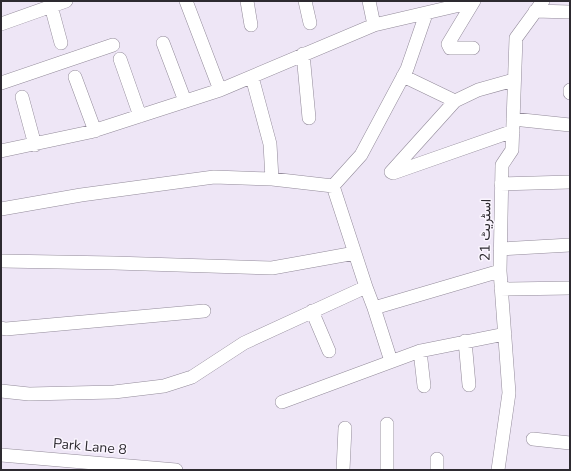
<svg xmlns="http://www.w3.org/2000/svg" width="571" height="471" viewBox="0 0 571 471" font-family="'Nunito Sans',Vazirmatn,sans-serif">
<rect width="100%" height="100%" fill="#eee6f6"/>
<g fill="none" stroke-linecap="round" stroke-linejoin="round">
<g stroke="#938b9a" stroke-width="14">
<path id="minor" d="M186 1 220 90
M247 1 251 25
M305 1 310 23
M369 1 374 25
M51 6 61 43
M535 11 570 12
M1 24 66 1
M163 43 185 101
M473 48H450L448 44 474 1
M303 54 309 118
M120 59 140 116
M403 76 455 101
M75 77 95 131
M252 77 270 144 272 179
M1 83 113 45
M570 93V90
M22 97 35 145
M513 119 570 125
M513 131 393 173 391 172 455 101 478 90 514 80
M1 151 90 132 220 90 374 25 473 2
M501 184 570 182
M333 186 361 155 407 69 426 14
M1 209 81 195 214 177 272 179 333 186
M500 249 570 245
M1 261 114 263 272 268 355 253
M366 287 374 308 500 271
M501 289 570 288
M374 308 391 361
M312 311 329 351
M1 328 6 329 204 311
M465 341 469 385
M420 351 424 386
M1 391 29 394 114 392 164 386 192 377 244 343 366 287 333 186
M282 402 420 351 505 334
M387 424V470
M533 439 570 443
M1 455 176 470
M343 470 345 428
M437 470V459
M498 470 509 393 500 271 502 165 512 150 516 38 543 1"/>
</g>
<use href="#minor" stroke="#fff" stroke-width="13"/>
</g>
<g text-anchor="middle" stroke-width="3" stroke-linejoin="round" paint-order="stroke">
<g font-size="14" fill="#2d2a30" stroke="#faf5fe">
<text transform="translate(485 230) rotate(-89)" y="5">اسٹریٹ 21</text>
<text transform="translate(90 446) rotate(5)" y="5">Park Lane 8</text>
</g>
</g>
<rect width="571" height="471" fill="none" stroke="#2d2a30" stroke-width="4"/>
</svg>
